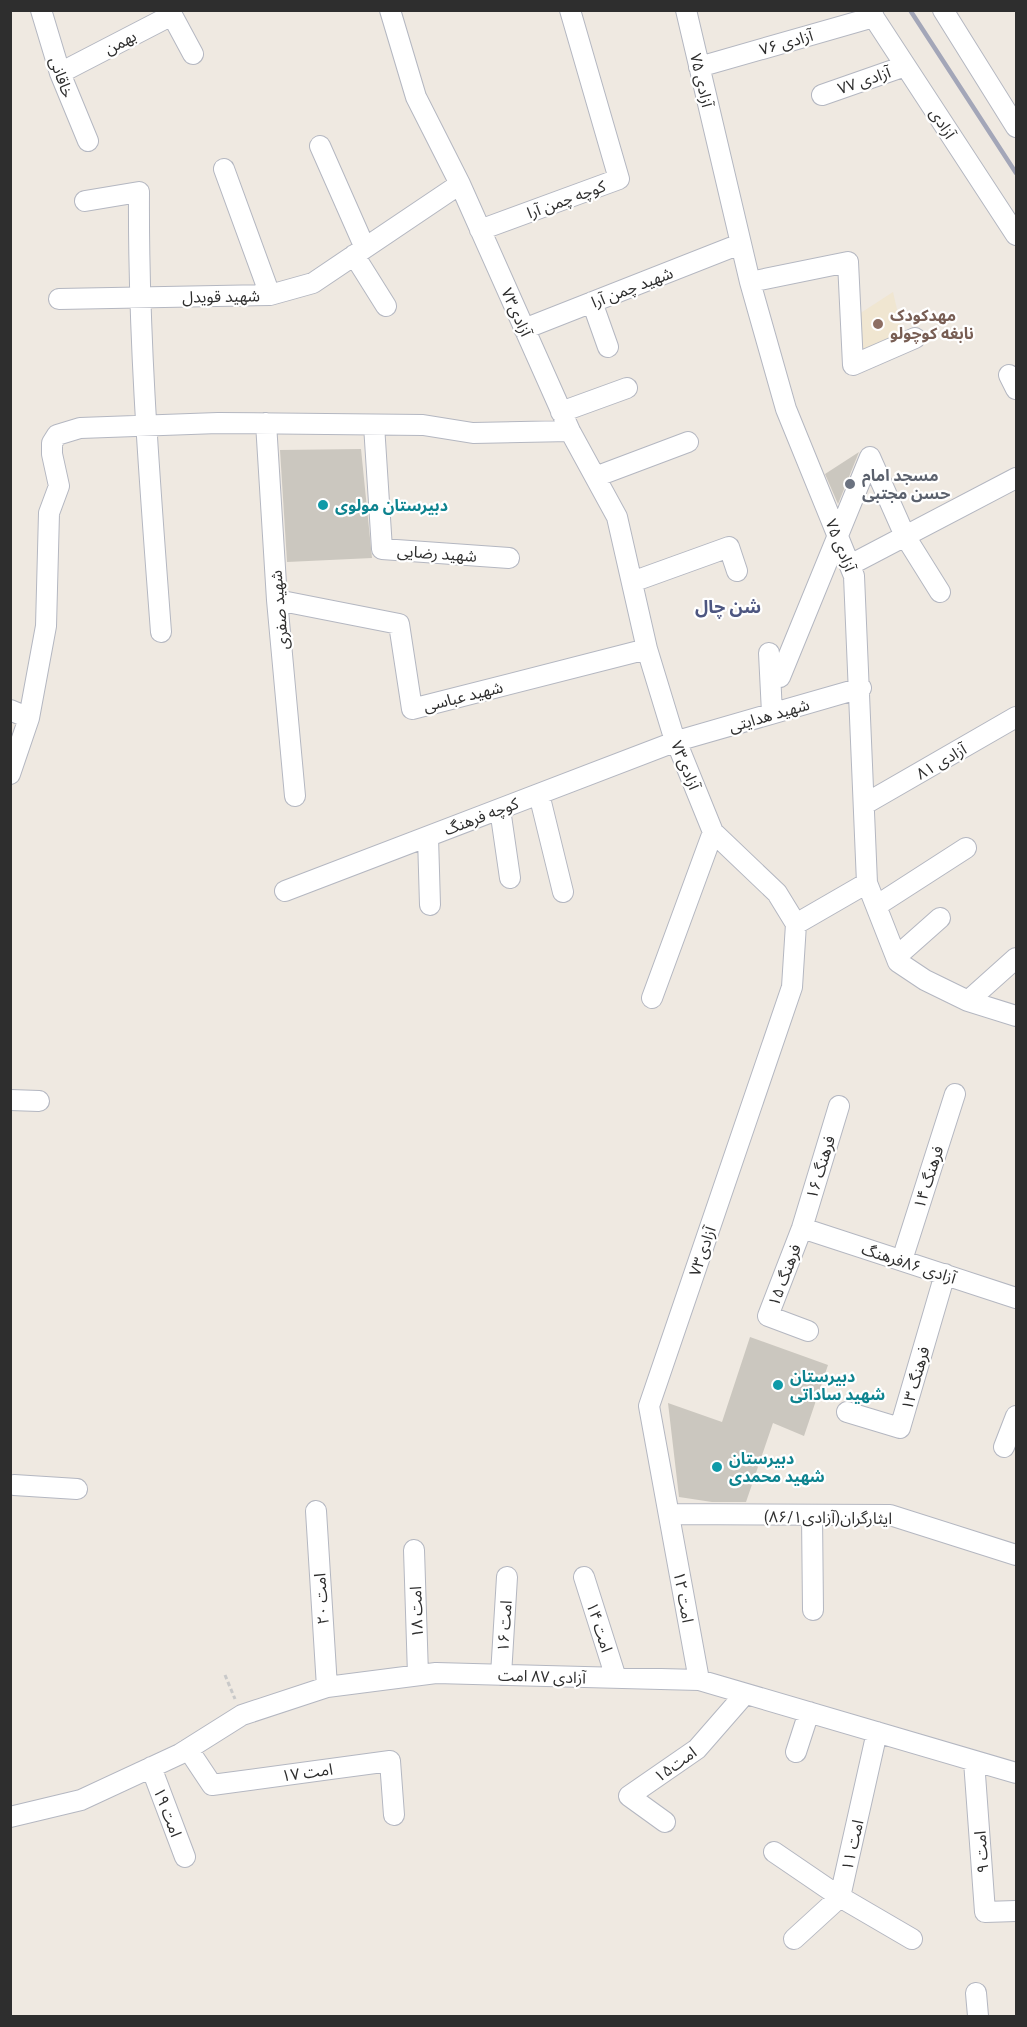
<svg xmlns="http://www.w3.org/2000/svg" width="1027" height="2027" viewBox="0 0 1027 2027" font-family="'Roboto Condensed','Noto Sans Arabic',sans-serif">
<rect width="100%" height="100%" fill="#efe9e1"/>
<path fill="#f0e6d1" d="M893 292 902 331 858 359 856 316Z"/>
<path fill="#cbc7bf" d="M361 449 372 558 287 562 280 450Z
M859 452 838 504 825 474Z
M750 1337 828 1365 804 1436 773 1423 746 1502H712L679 1497 668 1403 722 1422Z"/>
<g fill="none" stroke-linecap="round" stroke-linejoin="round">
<g stroke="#b4b7c1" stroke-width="22">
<path id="minor" d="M41 10 60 73 88 141
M390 10 416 97 460 184 570 431 617 517 647 649 672 731 713 832 777 893 796 924 792 987 649 1406 699 1680
M686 10 750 282 786 409 854 576 867 883 898 962 925 980 968 1001 1016 1016
M869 10 1016 235
M943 10 1016 127
M699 67 874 17
M60 73 172 15 193 54
M822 95 905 66
M320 146 365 248
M224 169 270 295
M85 201 139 192C138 339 150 485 161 632
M480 230 619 179 570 10
M354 255 386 306
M750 282 848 262 853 365 915 338
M59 299 270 295 313 283 460 184
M592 302 608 347
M524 329 740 244
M1009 375 1016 389
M561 412 627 388
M266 423 277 600 295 796
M374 425 382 549 509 558
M595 477 688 442
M850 565 1016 478
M632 582 729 547 737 571
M277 600 399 624 412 709 647 649
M769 653 772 713
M780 677 870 457 905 536 940 592
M10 710 29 718
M10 774 29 718 46 626 49 513 59 486 52 454V443L57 435 80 428 218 423 423 425 473 433 570 431
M539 794 563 892
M865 804 1016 717
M500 809 510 878
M428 837 430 905
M285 891 677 741 861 688
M876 906 966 848
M796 924 867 883
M896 957 940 918
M652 998 713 832
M968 1001 1016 958
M10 1100 39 1101
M802 1228 1016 1298
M902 1260 955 1094
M808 1331 768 1316 802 1228 839 1106
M847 1412 900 1428 945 1274
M1004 1447 1016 1416
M14 1485 77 1489
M316 1511 327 1687
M670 1514 890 1515 1016 1555
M812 1515 813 1610
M414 1550 418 1675
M584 1577 616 1678
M501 1675 507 1577
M188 1749 212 1785 390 1761 394 1815
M796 1752 809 1712
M974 1761 985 1912 1016 1911
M151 1767 185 1857
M10 1817 81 1800 180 1754 242 1715 327 1687 436 1673 699 1680 1016 1773
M665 1822 629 1796 697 1749 745 1694
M774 1852 840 1897 912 1939
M794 1939 840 1897 877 1732
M976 1993 978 2016"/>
</g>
<path stroke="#c9c9c9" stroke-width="3" stroke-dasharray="4.5 3" stroke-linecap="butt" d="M225 1675 235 1699"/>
<use href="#minor" stroke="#fff" stroke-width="20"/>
<path stroke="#a3a6b8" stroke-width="4.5" d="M910 10 1016 173"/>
</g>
<circle fill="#8d6e63" stroke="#fff" stroke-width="2" cx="878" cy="324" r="6"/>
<circle fill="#6b7280" stroke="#fff" stroke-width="2" cx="850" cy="484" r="6"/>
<g fill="#0f9aa8" stroke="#fff" stroke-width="2">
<circle cx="323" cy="505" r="6"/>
<circle cx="778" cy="1385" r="6"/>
<circle cx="717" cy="1467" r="6"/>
</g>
<g text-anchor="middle" stroke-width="4.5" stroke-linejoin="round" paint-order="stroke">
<g font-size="16" fill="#2e2e2e" stroke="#fff">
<text transform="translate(120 42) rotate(-28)" y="6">بهمن</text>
<text transform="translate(786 42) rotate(-16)" y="6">آزادی ۷۶</text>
<text transform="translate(62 77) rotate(70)" y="6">خاقانی</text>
<text transform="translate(702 80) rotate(77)" y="6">آزادی ۷۵</text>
<text transform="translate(864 80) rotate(-19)" y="6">آزادی ۷۷</text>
<text transform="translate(943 123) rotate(57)" y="6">آزادی</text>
<text transform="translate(566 199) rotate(-20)" y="6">کوچه چمن آرا</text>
<text transform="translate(632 287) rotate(-21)" y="6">شهید چمن آرا</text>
<text transform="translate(221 296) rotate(-1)" y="6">شهید قویدل</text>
<text transform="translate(517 312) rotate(66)" y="6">آزادی۷۳</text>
<text transform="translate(841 545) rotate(68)" y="6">آزادی ۷۵</text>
<text transform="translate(437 553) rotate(4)" y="6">شهید رضایی</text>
<text transform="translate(279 610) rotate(-95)" y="6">شهید صفری</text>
<text transform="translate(463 696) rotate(-14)" y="6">شهید عباسی</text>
<text transform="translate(769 715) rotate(-16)" y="6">شهید هدایتی</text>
<text transform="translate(941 761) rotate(-30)" y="6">آزادی ۸۱</text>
<text transform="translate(686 765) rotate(68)" y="6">آزادی۷۳</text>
<text transform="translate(481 816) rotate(-21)" y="6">کوچه فرهنگ</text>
<text transform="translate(820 1167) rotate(-73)" y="6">فرهنگ ۱۶</text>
<text transform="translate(928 1177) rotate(-72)" y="6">فرهنگ ۱۴</text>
<text transform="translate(702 1251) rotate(-71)" y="6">آزادی۷۳</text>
<text transform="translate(909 1263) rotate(18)" y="6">آزادی ۸۶فرهنگ</text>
<text transform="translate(784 1275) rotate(-69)" y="6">فرهنگ ۱۵</text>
<text transform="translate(915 1378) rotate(-74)" y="6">فرهنگ ۱۳</text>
<text transform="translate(828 1517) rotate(1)" y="6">ایثارگران(آزادی۸۶/۱)</text>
<text transform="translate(684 1597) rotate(80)" y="6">امت ۱۲</text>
<text transform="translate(321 1599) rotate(-94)" y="6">امت ۲۰</text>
<text transform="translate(416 1612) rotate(-92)" y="6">امت ۱۸</text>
<text transform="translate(504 1626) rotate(-86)" y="6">امت ۱۶</text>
<text transform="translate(600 1627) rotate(72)" y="6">امت ۱۴</text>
<text transform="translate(542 1676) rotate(2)" y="6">آزادی ۸۷ امت</text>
<text transform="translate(675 1764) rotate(-36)" y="6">امت۱۵</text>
<text transform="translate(307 1772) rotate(-8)" y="6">امت ۱۷</text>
<text transform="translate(168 1812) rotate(69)" y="6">امت ۱۹</text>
<text transform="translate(852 1845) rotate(-77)" y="6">امت ۱۱</text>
<text transform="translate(981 1852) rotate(-94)" y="6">امت ۹</text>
</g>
<g font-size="16" font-weight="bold" fill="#785e54" stroke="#fff" text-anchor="start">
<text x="890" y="321">مهدکودک<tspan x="890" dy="18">نابغه کوچولو</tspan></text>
</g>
<g font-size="16" font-weight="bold" fill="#5b616d" stroke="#fff" text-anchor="start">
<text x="862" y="481">مسجد امام<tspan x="862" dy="18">حسن مجتبی</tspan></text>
</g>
<g font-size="16" font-weight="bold" fill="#0d838f" stroke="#fff" text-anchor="start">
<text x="335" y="511">دبیرستان مولوی</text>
<text x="790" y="1382">دبیرستان<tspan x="790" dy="18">شهید ساداتی</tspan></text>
<text x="729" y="1464">دبیرستان<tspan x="729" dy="18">شهید محمدی</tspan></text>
</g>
<g font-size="18" font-weight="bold" fill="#4d5680" stroke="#fff">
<text x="728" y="613">شن چال</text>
</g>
</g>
<rect width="1027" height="2027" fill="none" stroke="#2e2e2e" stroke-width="24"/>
</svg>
